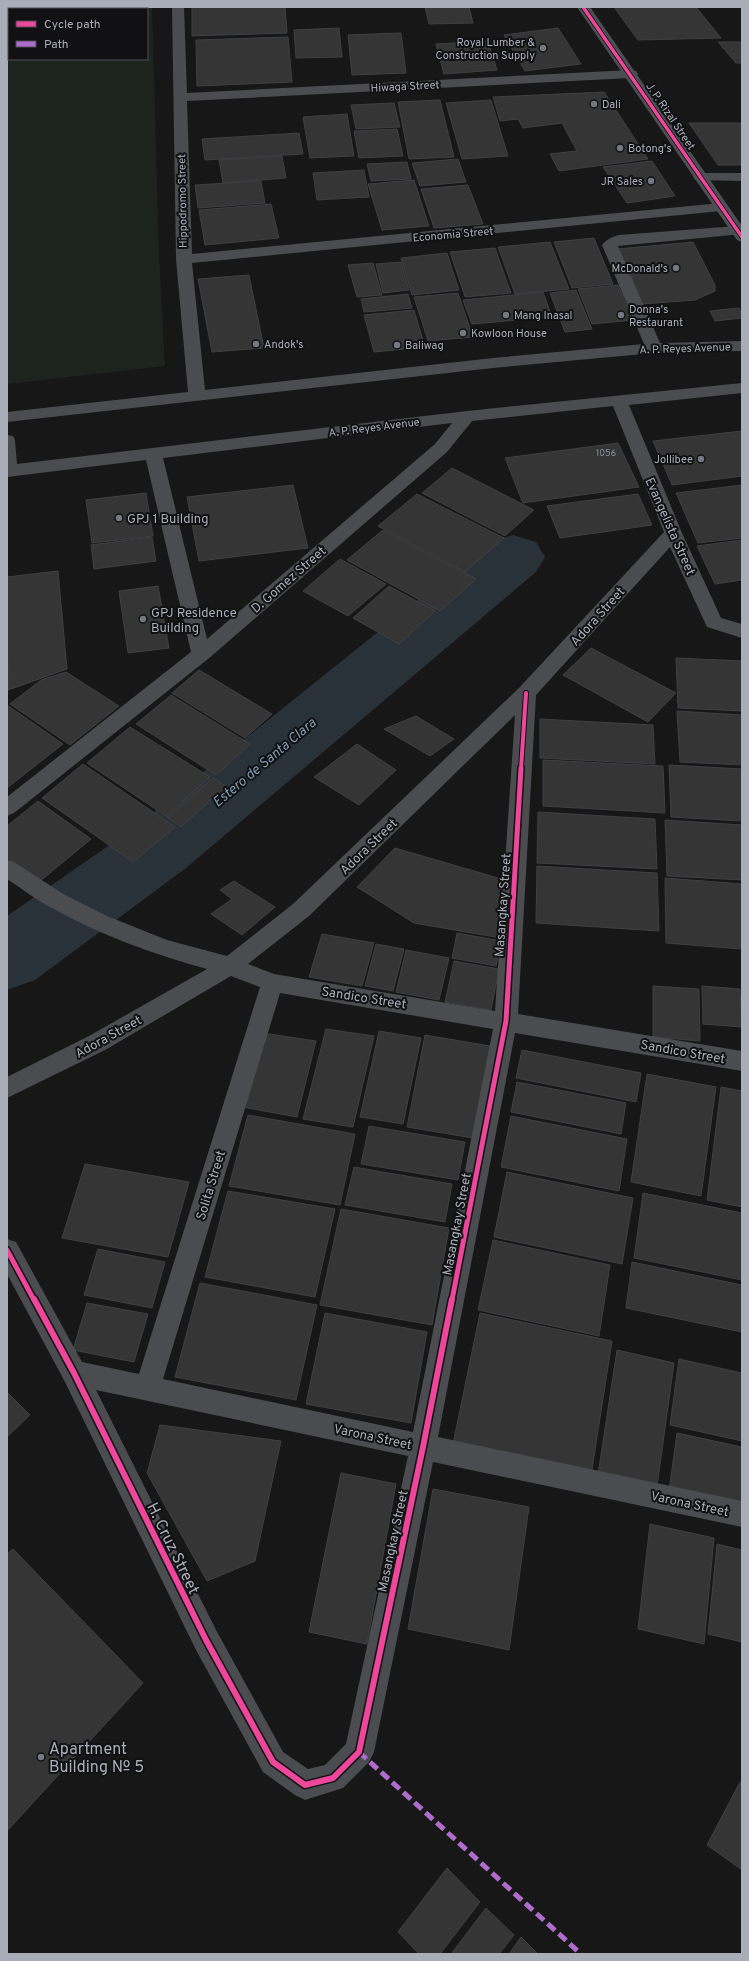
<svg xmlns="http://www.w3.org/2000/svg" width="749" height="1961" viewBox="0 0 749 1961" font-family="Overpass,sans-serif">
<rect width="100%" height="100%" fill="#171717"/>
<path fill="#212123" d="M7 7H79L72 9H9V27H7Z"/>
<path fill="#1d241e" d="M79 7H152L159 254 165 366 7 384V27H9V59H147V9H72Z"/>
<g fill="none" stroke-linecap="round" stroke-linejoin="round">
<path fill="#2a3239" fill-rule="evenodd" d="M513 535 536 542 545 557 536 572 186 868 35 980 7 990V916L134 828 490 542Z"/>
</g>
<path fill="#353536" stroke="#3f4043" d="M192 7H285L287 33 192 36Z
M425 7H469L473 23 429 24Z
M614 7H696L721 38 638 40Z
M339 28 342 57 296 58 294 30Z
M558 28 581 64 525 71 504 35Z
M401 33 406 73 352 75 348 35Z
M288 37 292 82 197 86 196 40Z
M488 41 497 70 444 74 436 44Z
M718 42H742V63H736Z
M604 92 648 159 559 171 550 154 577 151 562 123 523 128 518 119 500 121 493 97Z
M440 100 454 157 409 159 398 102Z
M491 100 508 156 462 159 446 103Z
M394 103 400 127 356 129 351 105Z
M347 114 354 156 310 158 303 117Z
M689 123H742V165H718Z
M397 129 403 156 359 158 354 131Z
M299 133 303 154 205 160 202 139Z
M282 156 286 178 223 183 219 160Z
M458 159 466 182 420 186 412 163Z
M652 161 675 196 627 203 603 167Z
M407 162 411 179 371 181 367 164Z
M364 170 369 197 317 200 313 173Z
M414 180 429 226 382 230 368 184Z
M261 181 265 203 198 208 195 185Z
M468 185 483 224 434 228 421 189Z
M271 204 279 238 205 245 199 210Z
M594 238 613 284 572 288 554 242Z
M550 242 569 289 515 294 498 247Z
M693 242 715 285V291L695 300 642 304 617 249Z
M495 248 511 293 465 297 450 252Z
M447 253 459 290 412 295 401 258Z
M401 262 409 290 383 293 376 264Z
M373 263 382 295 357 297 348 265Z
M249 275 264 348 212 352 198 279Z
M618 285 633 320 592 324 578 289Z
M576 290 592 329 565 332 550 293Z
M543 292 552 317 472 324 463 300Z
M458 293 473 337 428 341 414 297Z
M408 294 412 308 364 312 361 299Z
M739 308 742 313V318L715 321 710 311Z
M414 310 425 347 374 352 364 315Z
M742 431V476L672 485 653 441Z
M618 443 639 487 523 503 505 458Z
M452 468 534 510 505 536 422 493Z
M293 485 308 548 199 561 187 497Z
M742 485V538L698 543 676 493Z
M146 493 153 536 92 543 86 500Z
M417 494 504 538 465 572 378 526Z
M638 494 652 525 560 538 547 506Z
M383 530 476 579 440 611 347 560Z
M152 537 156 561 94 569 91 545Z
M742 540V580L715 584 697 546Z
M340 559 386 584 348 616 303 591Z
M58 571 67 669 8 690 7 577Z
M158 586 169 648 128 653 119 591Z
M389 586 435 611 399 644 353 618Z
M591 648 676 693 648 722 563 675Z
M676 658 742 661V711L678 708Z
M199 670 272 714 245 738 172 693Z
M66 672 119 706 70 745 10 704 41 680Z
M171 695 250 744 216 775 136 724Z
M7 705 63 744 7 788Z
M677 711 742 715V765L680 762Z
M416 716 454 739 430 756 384 729Z
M540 719 653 725 655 764 540 758Z
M130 727 210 777 166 816 87 763Z
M357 744 396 770 359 805 314 777Z
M543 760 663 766 665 813 543 806Z
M83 764 175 827 133 862 42 798Z
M669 765 742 769V821L671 817Z
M213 778 226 786 181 827 167 817Z
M38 801 91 839 39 882 7 859V826Z
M538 812 655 819 657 869 537 863Z
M665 820 742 825V880L667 876Z
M395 848 505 880 501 938 414 923 357 887Z
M537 866 657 873 659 931 536 923Z
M665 878 742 884V949L666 943Z
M234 881 275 907 242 935 211 914 232 899 220 890Z
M457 933 501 941 496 966 452 958Z
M322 934 374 943 362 986 309 977Z
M376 944 404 949 393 991 365 986Z
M406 950 449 958 439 1000 396 992Z
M454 961 499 969 491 1010 445 1002Z
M653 986 699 989 700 1041 653 1037Z
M702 986 740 989 742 1027 703 1024Z
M326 1029 374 1036 353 1127 303 1119Z
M379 1031 421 1038 403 1124 360 1117Z
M262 1033 316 1041 297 1117 242 1107Z
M425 1035 490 1046 473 1138 407 1127Z
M522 1050 641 1073 636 1102 516 1078Z
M647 1074 716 1087 701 1196 631 1182Z
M517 1082 626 1103 621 1134 511 1112Z
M721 1087 742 1091V1207L707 1200Z
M248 1115 355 1134 340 1205 229 1186Z
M511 1116 627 1139 619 1191 501 1167Z
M369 1126 465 1142 458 1180 361 1164Z
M85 1164 189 1182 168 1257 62 1238Z
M354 1167 452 1184 445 1222 345 1205Z
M507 1172 633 1198 622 1264 494 1237Z
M228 1191 335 1209 315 1297 205 1277Z
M643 1193 742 1213V1280L634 1258Z
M341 1209 449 1228 432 1325 320 1305Z
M493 1240 610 1265 599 1336 478 1310Z
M98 1249 165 1262 152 1308 84 1295Z
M632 1262 742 1285V1332L626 1308Z
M200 1283 317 1305 296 1400 175 1377Z
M87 1303 148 1314 134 1362 73 1350Z
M325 1313 427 1332 411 1423 306 1404Z
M480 1313 612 1341 591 1476 453 1444Z
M617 1350 674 1363 656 1494 597 1481Z
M679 1359 742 1373V1441L670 1425Z
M7 1392 30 1415 7 1437Z
M160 1425 281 1441 255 1561 207 1581 147 1473Z
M677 1433 742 1447V1507L669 1491Z
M341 1473 396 1484 367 1644 309 1632Z
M433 1489 529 1507 509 1650 408 1629Z
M650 1524 714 1538 704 1644 638 1629Z
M717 1544 742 1550V1642L708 1634Z
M13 1549 143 1683 7 1831V1554Z
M740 1782 742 1783V1870L707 1845Z
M447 1868 480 1902 440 1954H419L398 1932Z
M486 1908 514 1935 499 1954H451Z
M521 1937 538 1954H509Z"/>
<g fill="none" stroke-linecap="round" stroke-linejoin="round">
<path fill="#4b4c50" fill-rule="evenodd" d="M172 7H184L187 93 631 70 636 71 638 74 636 77 631 78 187 101 192 254 721 203 726 204 728 207 726 210 721 211 192 263 205 390 493 358 644 344 602 245C607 239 612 237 619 235L737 226 742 228V234L618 246 660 343 742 341V351L654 353 493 368 7 422V412L188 392 176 259Z
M700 173H742V181L695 180 693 177 695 174Z
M742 383V393L629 405 682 533 721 618 742 624V638L707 627 670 547 536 695 518 1014 742 1051V1071L515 1033 438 1437 742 1501V1527L433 1462 374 1752 369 1762 343 1788 305 1800 295 1795 263 1772 196 1650 65 1382 7 1274V1239L16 1242 82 1362 139 1374 260 987 231 976 105 1050 7 1098V1077L89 1036 207 969C153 954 100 935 50 907 35 899 21 888 7 879V860L14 862 65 895 107 916 167 940 227 956 293 904 519 688 664 532 613 406 472 421 447 452 208 659 14 813 7 816V797L191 652 146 460 7 477V435L13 436 15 440 17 464 467 411ZM452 423 435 444 207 639 163 458ZM515 715 495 1011 274 974 248 964 309 916ZM280 993 493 1029 413 1432 163 1379ZM96 1390 408 1456 346 1744 325 1765 308 1769 283 1752 216 1630Z"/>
<path fill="#4d4f52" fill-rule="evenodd" d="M577 7H590L742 226V242L737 240Z"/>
<path stroke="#b06ccc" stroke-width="5" stroke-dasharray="10 5" stroke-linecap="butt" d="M359 1752 581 1954"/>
<g stroke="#111113" stroke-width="5">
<path id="cycleway-far3" d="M583 7 742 237"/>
</g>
<g stroke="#111113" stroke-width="6">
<path id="cycleway-far2" d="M521 769 526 693"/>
</g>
<g stroke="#111113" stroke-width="8">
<path id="cycleway-far1" d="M7 1250 34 1300
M452 1300 506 1021 521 768"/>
</g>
<g stroke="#111113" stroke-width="9">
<path id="cycleway" d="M34 1299 74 1373 206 1640 273 1762 305 1785 333 1778 359 1752 423 1447 452 1299"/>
</g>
<use href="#cycleway-far3" stroke="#ed469a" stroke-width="3.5"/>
<use href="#cycleway-far2" stroke="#ed469a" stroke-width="4"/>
<use href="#cycleway-far1" stroke="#ed469a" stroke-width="5"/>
<use href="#cycleway" stroke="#ed469a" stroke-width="6"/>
</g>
<g fill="#757880" stroke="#111113" stroke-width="1.5">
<circle cx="543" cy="48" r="4"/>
<circle cx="594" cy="104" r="4"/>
<circle cx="620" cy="148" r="4"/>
<circle cx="651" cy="181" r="4"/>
<circle cx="676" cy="268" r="4"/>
<circle cx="506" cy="315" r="4"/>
<circle cx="621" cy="315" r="4"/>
<circle cx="463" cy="333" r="4"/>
<circle cx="256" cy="344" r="4"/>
<circle cx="397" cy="345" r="4"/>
<circle cx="701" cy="459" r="4"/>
<circle cx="119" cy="518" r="4"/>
<circle cx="143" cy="619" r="4"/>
<circle cx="41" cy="1757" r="4"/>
</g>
<g text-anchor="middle" stroke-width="4" stroke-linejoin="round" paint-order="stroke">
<g font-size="9" fill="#8b8f98">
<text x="606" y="456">1056</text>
</g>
<g font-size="11" fill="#a8adb8" stroke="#111113" text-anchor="start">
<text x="535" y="46" text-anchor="end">Royal Lumber &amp;<tspan x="535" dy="13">Construction Supply</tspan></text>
<text x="602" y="108">Dali</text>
<text x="628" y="152">Botong's</text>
<text x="643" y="185" text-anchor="end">JR Sales</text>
<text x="668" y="272" text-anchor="end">McDonald's</text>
<text x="629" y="313">Donna's<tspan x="629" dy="13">Restaurant</tspan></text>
<text x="514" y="319">Mang Inasal</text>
<text x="471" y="337">Kowloon House</text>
<text x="264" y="348">Andok's</text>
<text x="405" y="349">Baliwag</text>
<text x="693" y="463" text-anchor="end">Jollibee</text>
</g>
<g font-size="11" fill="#a8adb8" stroke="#111113">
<text transform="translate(405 86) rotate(-3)" y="4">Hiwaga Street</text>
<text transform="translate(671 116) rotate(56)" y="4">J. P. Rizal Street</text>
<text transform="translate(182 201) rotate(-91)" y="4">Hippodromo Street</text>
<text transform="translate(453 234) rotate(-5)" y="4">Economia Street</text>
<text transform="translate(685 348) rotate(-2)" y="4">A. P. Reyes Avenue</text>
<text transform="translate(374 427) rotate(-7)" y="4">A. P. Reyes Avenue</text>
</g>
<g font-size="13" fill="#a8adb8" stroke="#111113" text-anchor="start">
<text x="127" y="523">GPJ 1 Building</text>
<text x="151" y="617">GPJ Residence<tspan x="151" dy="15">Building</tspan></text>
</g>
<g font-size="13" fill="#a8adb8" stroke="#111113">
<text transform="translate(671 526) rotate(66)" y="5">Evangelista Street</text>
<text transform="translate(288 579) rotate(-41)" y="5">D. Gomez Street</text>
<text transform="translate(597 616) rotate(-48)" y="5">Adora Street</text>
<text transform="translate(368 846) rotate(-44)" y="5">Adora Street</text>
<text transform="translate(502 905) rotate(-86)" y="5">Masangkay Street</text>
<text transform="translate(364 997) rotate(9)" y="5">Sandico Street</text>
<text transform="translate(108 1036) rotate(-29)" y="5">Adora Street</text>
<text transform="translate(683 1051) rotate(10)" y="5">Sandico Street</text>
<text transform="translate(210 1185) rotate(-73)" y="5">Solita Street</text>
<text transform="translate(456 1224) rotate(-79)" y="5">Masangkay Street</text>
<text transform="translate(373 1436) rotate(12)" y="5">Varona Street</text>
<text transform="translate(690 1503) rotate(12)" y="5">Varona Street</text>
<text transform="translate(392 1541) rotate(-78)" y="5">Masangkay Street</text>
</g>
<g font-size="14" font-style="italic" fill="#7f9bb3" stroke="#111113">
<text transform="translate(264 762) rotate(-40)" y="5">Estero de Santa Clara</text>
</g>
<g font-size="16" fill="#a8adb8" stroke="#111113">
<text transform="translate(174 1548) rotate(64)" y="6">H. Cruz Street</text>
</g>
<g font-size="16" fill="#a8adb8" stroke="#111113" text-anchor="start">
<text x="49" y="1754">Apartment<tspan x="49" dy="18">Building № 5</tspan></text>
</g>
</g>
<rect width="749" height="1961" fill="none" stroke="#a8adb8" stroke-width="16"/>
<rect x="8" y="8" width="140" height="52" fill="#111113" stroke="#4d4f55"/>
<rect x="16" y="21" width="20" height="6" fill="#ed469a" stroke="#4d4f55"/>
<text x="44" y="28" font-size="12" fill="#a8adb8">Cycle path</text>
<rect x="16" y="41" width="20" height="6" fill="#b06ccc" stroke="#4d4f55"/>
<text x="44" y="48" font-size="12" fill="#a8adb8">Path</text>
</svg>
